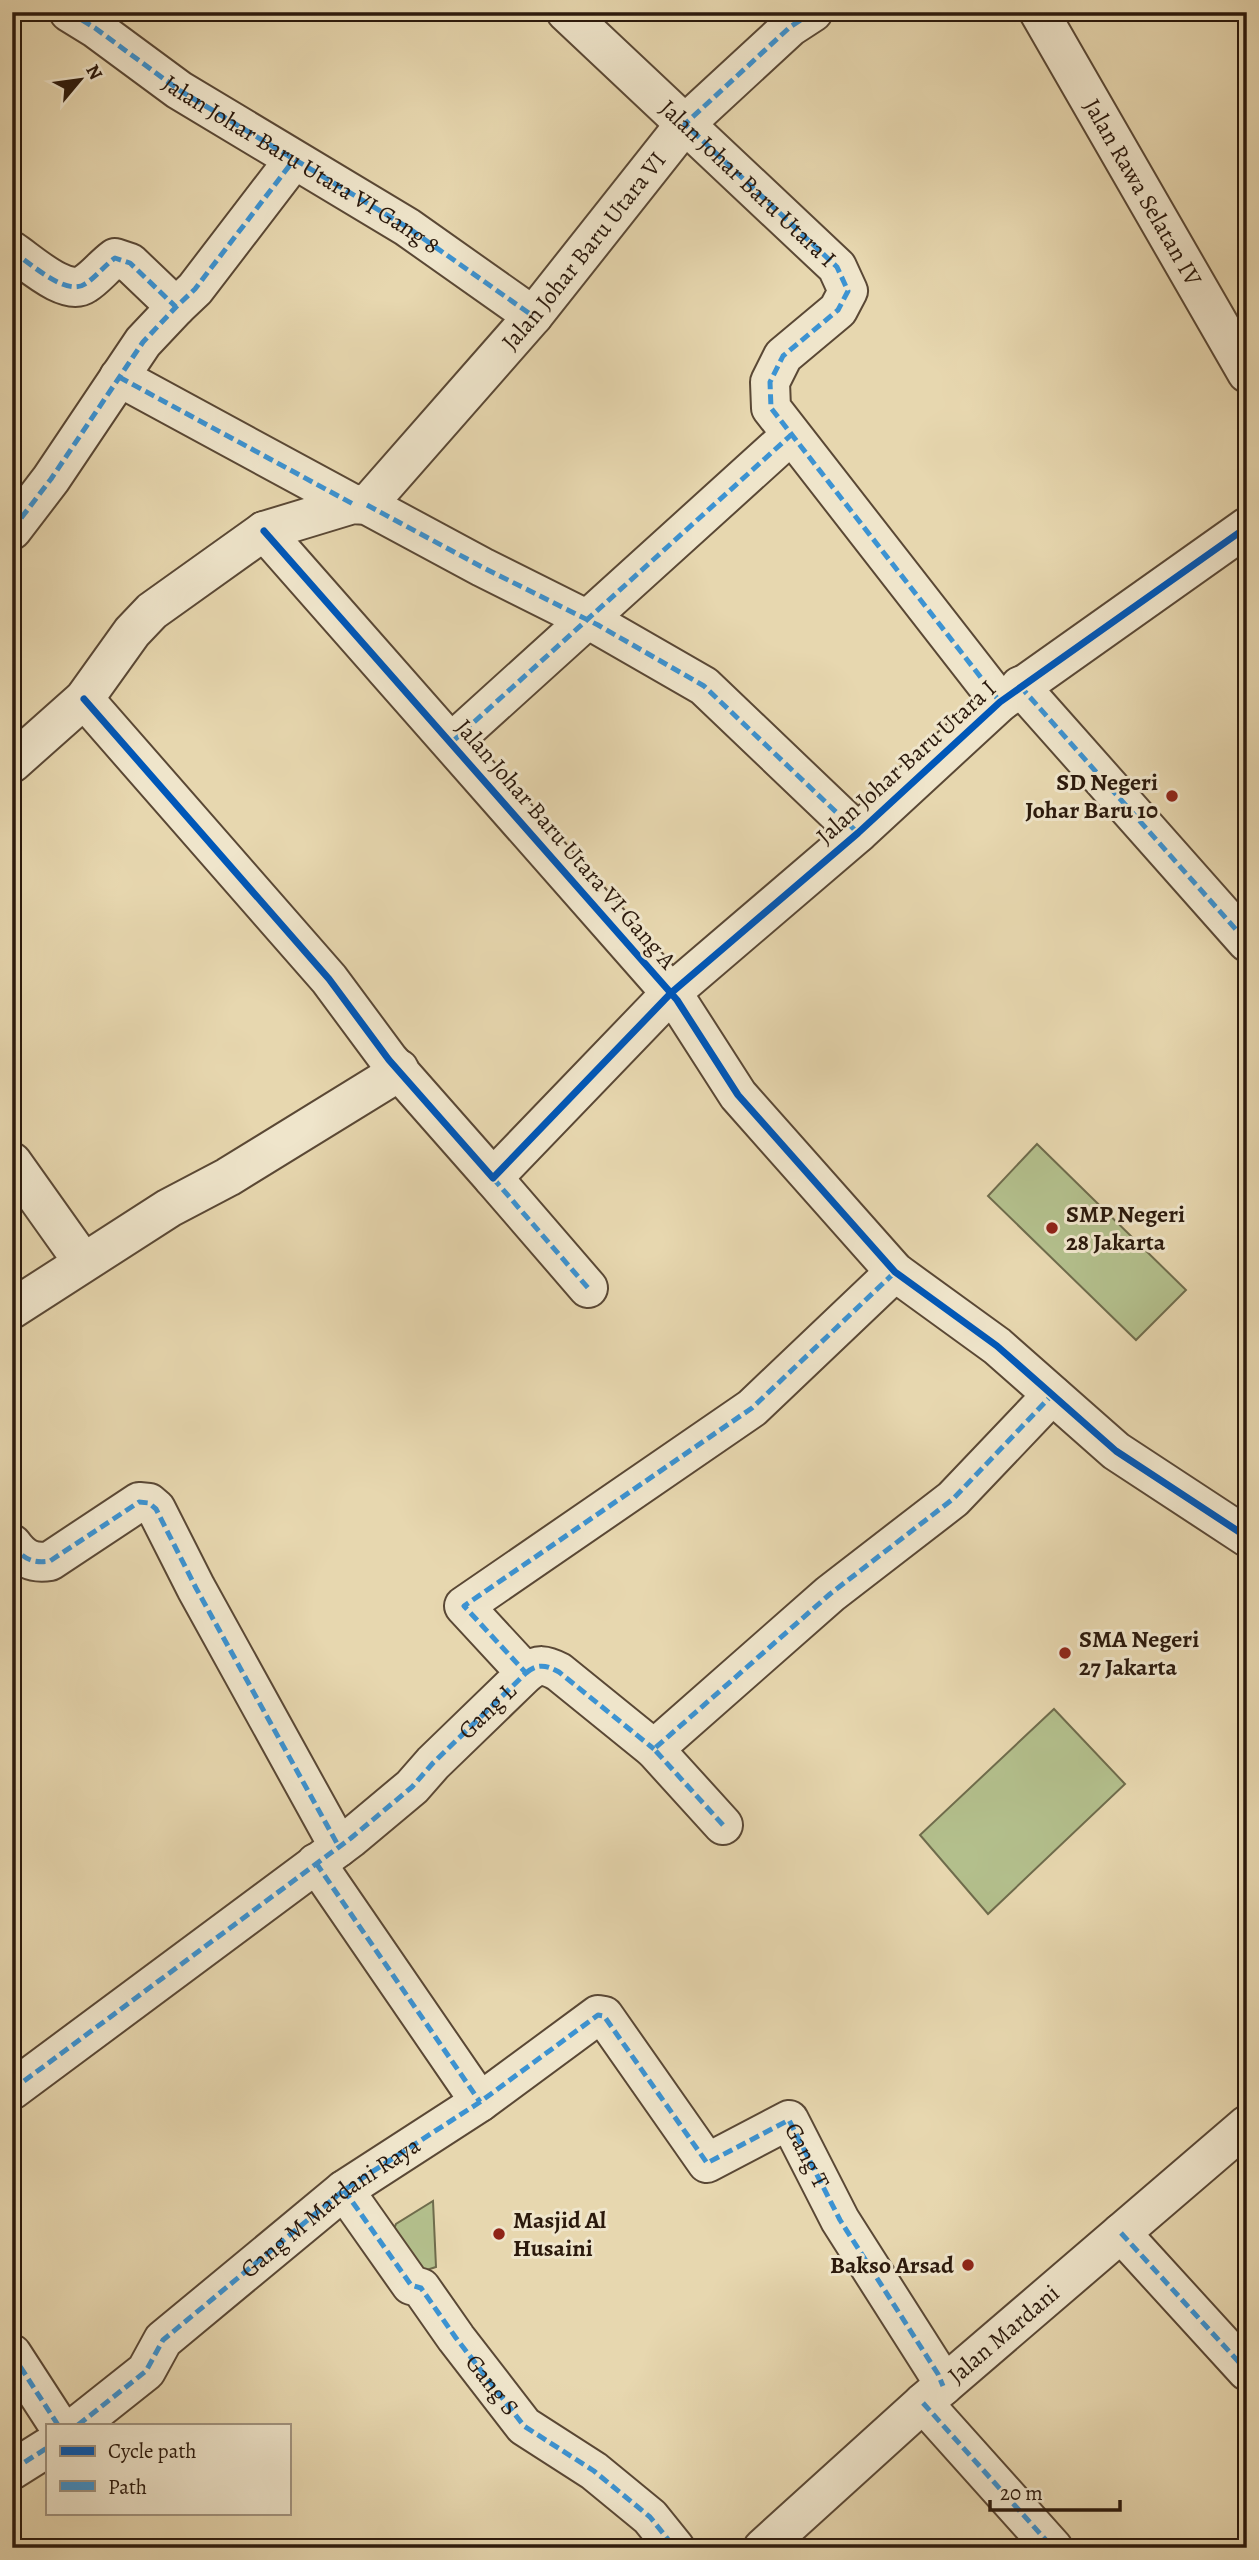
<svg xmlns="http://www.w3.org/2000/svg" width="1259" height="2560" viewBox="0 0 1259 2560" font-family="Alegreya,serif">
<rect width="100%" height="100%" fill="#e7d7af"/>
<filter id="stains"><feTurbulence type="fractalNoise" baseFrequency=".00286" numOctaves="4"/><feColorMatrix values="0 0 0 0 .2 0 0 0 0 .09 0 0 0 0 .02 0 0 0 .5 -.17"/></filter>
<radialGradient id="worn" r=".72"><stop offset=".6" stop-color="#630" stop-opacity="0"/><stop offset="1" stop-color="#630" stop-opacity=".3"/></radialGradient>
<path fill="#b3bf8c" stroke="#6f6c4c" stroke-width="2" d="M1037 1144 1186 1290 1136 1340 988 1196Z
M1054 1709 1125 1784 988 1914 920 1835Z
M433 2201 436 2267 417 2273 388 2242 396 2224Z"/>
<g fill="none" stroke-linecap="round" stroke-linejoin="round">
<g stroke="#5a4835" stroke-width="42">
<g id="minor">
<path d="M69 12 95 28 179 90 407 227 533 316"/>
<path id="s1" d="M566 12 837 267 848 291 838 310 783 356 770 382 771 408 1000 702"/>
<path id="s2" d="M1039 12 1247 373"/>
<path d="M12 251C29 262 66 297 85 284 96 277 104 266 115 258L130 263 176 307 195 289 293 161"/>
<path d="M119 377 353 504"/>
<path id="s3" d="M367 505 533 316 685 124 790 27 813 12"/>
<path d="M12 530 51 479 143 342 176 307"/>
<path d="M264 531 677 1000 738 1095 895 1272 997 1346 1116 1451 1247 1537"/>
<path d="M1020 686 1247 942"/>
<path d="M84 699 329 979 389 1060 493 1178 671 993 858 833 1000 702 1247 527"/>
<path d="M452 742 791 435"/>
<path d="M12 763 84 699 132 632 152 611 264 531 353 504 367 505 482 567 598 625 704 686 858 833"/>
<path d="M12 1162 83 1262"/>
<path d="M493 1178 588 1288"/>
<path d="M12 1309 169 1208 228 1177 392 1076 399 1069"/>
<path d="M12 1544C22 1558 32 1564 50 1561L139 1502 149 1503 156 1509 196 1588 339 1847"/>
<path d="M526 1673C538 1663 546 1665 559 1672L654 1749"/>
<path d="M723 1825 654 1749 830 1594 953 1499 1052 1395"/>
<path d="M316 1863 480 2102"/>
<path id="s4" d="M12 2090 351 1838 412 1787 433 1763 526 1673 464 1606 752 1408 895 1272"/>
<path d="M344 2190 411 2285 421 2288 456 2338 524 2426 594 2471 650 2517 675 2548"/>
<path d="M1121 2233 1247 2371"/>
<path d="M12 2354 58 2425"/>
<path d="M923 2403 1053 2548"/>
<path id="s5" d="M78 2425 146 2371 163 2340 344 2190 480 2102 598 2015 604 2016 707 2163 789 2120 840 2220 938 2374 943 2386"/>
<path d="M12 2470 47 2448"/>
<path id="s6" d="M763 2548 923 2403 1247 2125"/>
</g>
</g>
<use href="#minor" stroke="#efe5cb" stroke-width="38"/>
<g stroke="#3c93d2" stroke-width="5" stroke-dasharray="10 5" stroke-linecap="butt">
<path id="s7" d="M69 12 95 28 179 90 407 227 533 316"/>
<path d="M813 12 790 27 685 124 837 267 848 291 838 310 783 356 770 382 771 408 1000 702"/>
<path d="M12 251C29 262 66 297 85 284 96 277 104 266 115 258L130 263 176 307 195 289 293 161"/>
<path d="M119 377 353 504"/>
<path d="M367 505 482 567 598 625 704 686 858 833"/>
<path d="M12 530 51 479 143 342 176 307"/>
<path d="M1020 686 1247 942"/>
<path d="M452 742 791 435"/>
<path d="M493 1178 588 1288"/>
<path d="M12 1544C22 1558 32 1564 50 1561L139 1502 149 1503 156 1509 196 1588 339 1847"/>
<path d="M526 1673C538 1663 546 1665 559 1672L654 1749"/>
<path d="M723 1825 654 1749 830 1594 953 1499 1052 1395"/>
<path d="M316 1863 480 2102"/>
<path d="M12 2090 351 1838 412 1787 433 1763 526 1673 464 1606 752 1408 895 1272"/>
<path id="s8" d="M344 2190 411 2285 421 2288 456 2338 524 2426 594 2471 650 2517 675 2548"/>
<path d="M1121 2233 1247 2371"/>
<path d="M12 2354 58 2425"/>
<path d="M923 2403 1053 2548"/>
<path d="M78 2425 146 2371 163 2340 344 2190 480 2102 598 2015 604 2016 707 2163 789 2120 840 2220 938 2374 943 2386"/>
<path d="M12 2470 47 2448"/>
</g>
<g stroke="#efe5cb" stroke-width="11">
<path id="cycleway" d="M264 531 677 1000 738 1095 895 1272 997 1346 1116 1451 1247 1537
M84 699 329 979 389 1060 493 1178 671 993 858 833 1000 702 1247 527"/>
</g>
<use href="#cycleway" stroke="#0057b8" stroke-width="7"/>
</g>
<g fill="#8f2418" stroke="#efe5cb" stroke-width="2.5">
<circle cx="1172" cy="796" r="7"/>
<circle cx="1052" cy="1228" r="7"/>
<circle cx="1065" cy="1653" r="7"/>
<circle cx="499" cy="2234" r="7"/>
<circle cx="968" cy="2265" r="7"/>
</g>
<g text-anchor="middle" stroke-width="6" stroke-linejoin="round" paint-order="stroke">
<g font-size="24" fill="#2b190c" stroke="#efe5cb">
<text dy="8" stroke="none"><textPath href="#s7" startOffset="278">Jalan Johar Baru Utara VI Gang 8</textPath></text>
<text dy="8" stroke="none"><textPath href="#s1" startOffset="250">Jalan Johar Baru Utara I</textPath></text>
<text dy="8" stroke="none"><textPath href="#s2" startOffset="208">Jalan Rawa Selatan IV</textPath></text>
<text dy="8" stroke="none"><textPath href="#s3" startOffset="334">Jalan Johar Baru Utara VI</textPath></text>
<text transform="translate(906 762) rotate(-42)" y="8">Jalan Johar Baru Utara I</text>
<text transform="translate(566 844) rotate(49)" y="8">Jalan Johar Baru Utara VI Gang A</text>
<text dy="8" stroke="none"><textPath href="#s4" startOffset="609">Gang L</textPath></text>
<text dy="8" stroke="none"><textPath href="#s5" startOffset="984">Gang T</textPath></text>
<text dy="8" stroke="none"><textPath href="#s5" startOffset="336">Gang M Mardani Raya</textPath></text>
<text dy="8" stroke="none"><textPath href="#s6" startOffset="322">Jalan Mardani</textPath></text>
<text dy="8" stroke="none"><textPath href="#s8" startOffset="247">Gang S</textPath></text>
</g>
<g font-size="24" font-weight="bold" fill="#2b190c" stroke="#efe5cb" text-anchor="start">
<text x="1158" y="790" text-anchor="end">SD Negeri<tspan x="1158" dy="28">Johar Baru 10</tspan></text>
<text x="1066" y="1222">SMP Negeri<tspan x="1066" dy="28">28 Jakarta</tspan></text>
<text x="1079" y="1647">SMA Negeri<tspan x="1079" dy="28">27 Jakarta</tspan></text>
<text x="513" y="2228">Masjid Al<tspan x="513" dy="28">Husaini</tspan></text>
<text x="954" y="2273" text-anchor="end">Bakso Arsad</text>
</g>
</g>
<rect width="1259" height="2560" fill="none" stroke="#e7d7af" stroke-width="42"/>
<rect x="14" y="14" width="1231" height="2532" fill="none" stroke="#2b190c" stroke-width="3.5"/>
<rect x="21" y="21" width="1217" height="2518" fill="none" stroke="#2b190c" stroke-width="2"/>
<rect x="46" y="2424" width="245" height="91" fill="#efe5cb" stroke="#a1937f" stroke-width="2"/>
<rect x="60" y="2446" width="35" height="10" fill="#0057b8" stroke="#a1937f" stroke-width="2"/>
<text x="108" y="2458" font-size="21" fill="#2b190c">Cycle path</text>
<rect x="60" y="2481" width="35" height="10" fill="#3c93d2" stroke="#a1937f" stroke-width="2"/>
<text x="108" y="2494" font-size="21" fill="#2b190c">Path</text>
<g transform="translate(80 80) rotate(61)" stroke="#efe5cb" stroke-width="5" paint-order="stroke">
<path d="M0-5L12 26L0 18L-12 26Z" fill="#2b190c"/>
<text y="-10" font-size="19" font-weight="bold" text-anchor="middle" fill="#2b190c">N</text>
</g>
<path d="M990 2500v10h130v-10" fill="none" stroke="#2b190c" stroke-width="3.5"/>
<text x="1000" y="2500" font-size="21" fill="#2b190c" stroke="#efe5cb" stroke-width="5" paint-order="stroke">20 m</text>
<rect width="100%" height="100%" filter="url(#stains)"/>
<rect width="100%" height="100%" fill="url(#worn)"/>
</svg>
